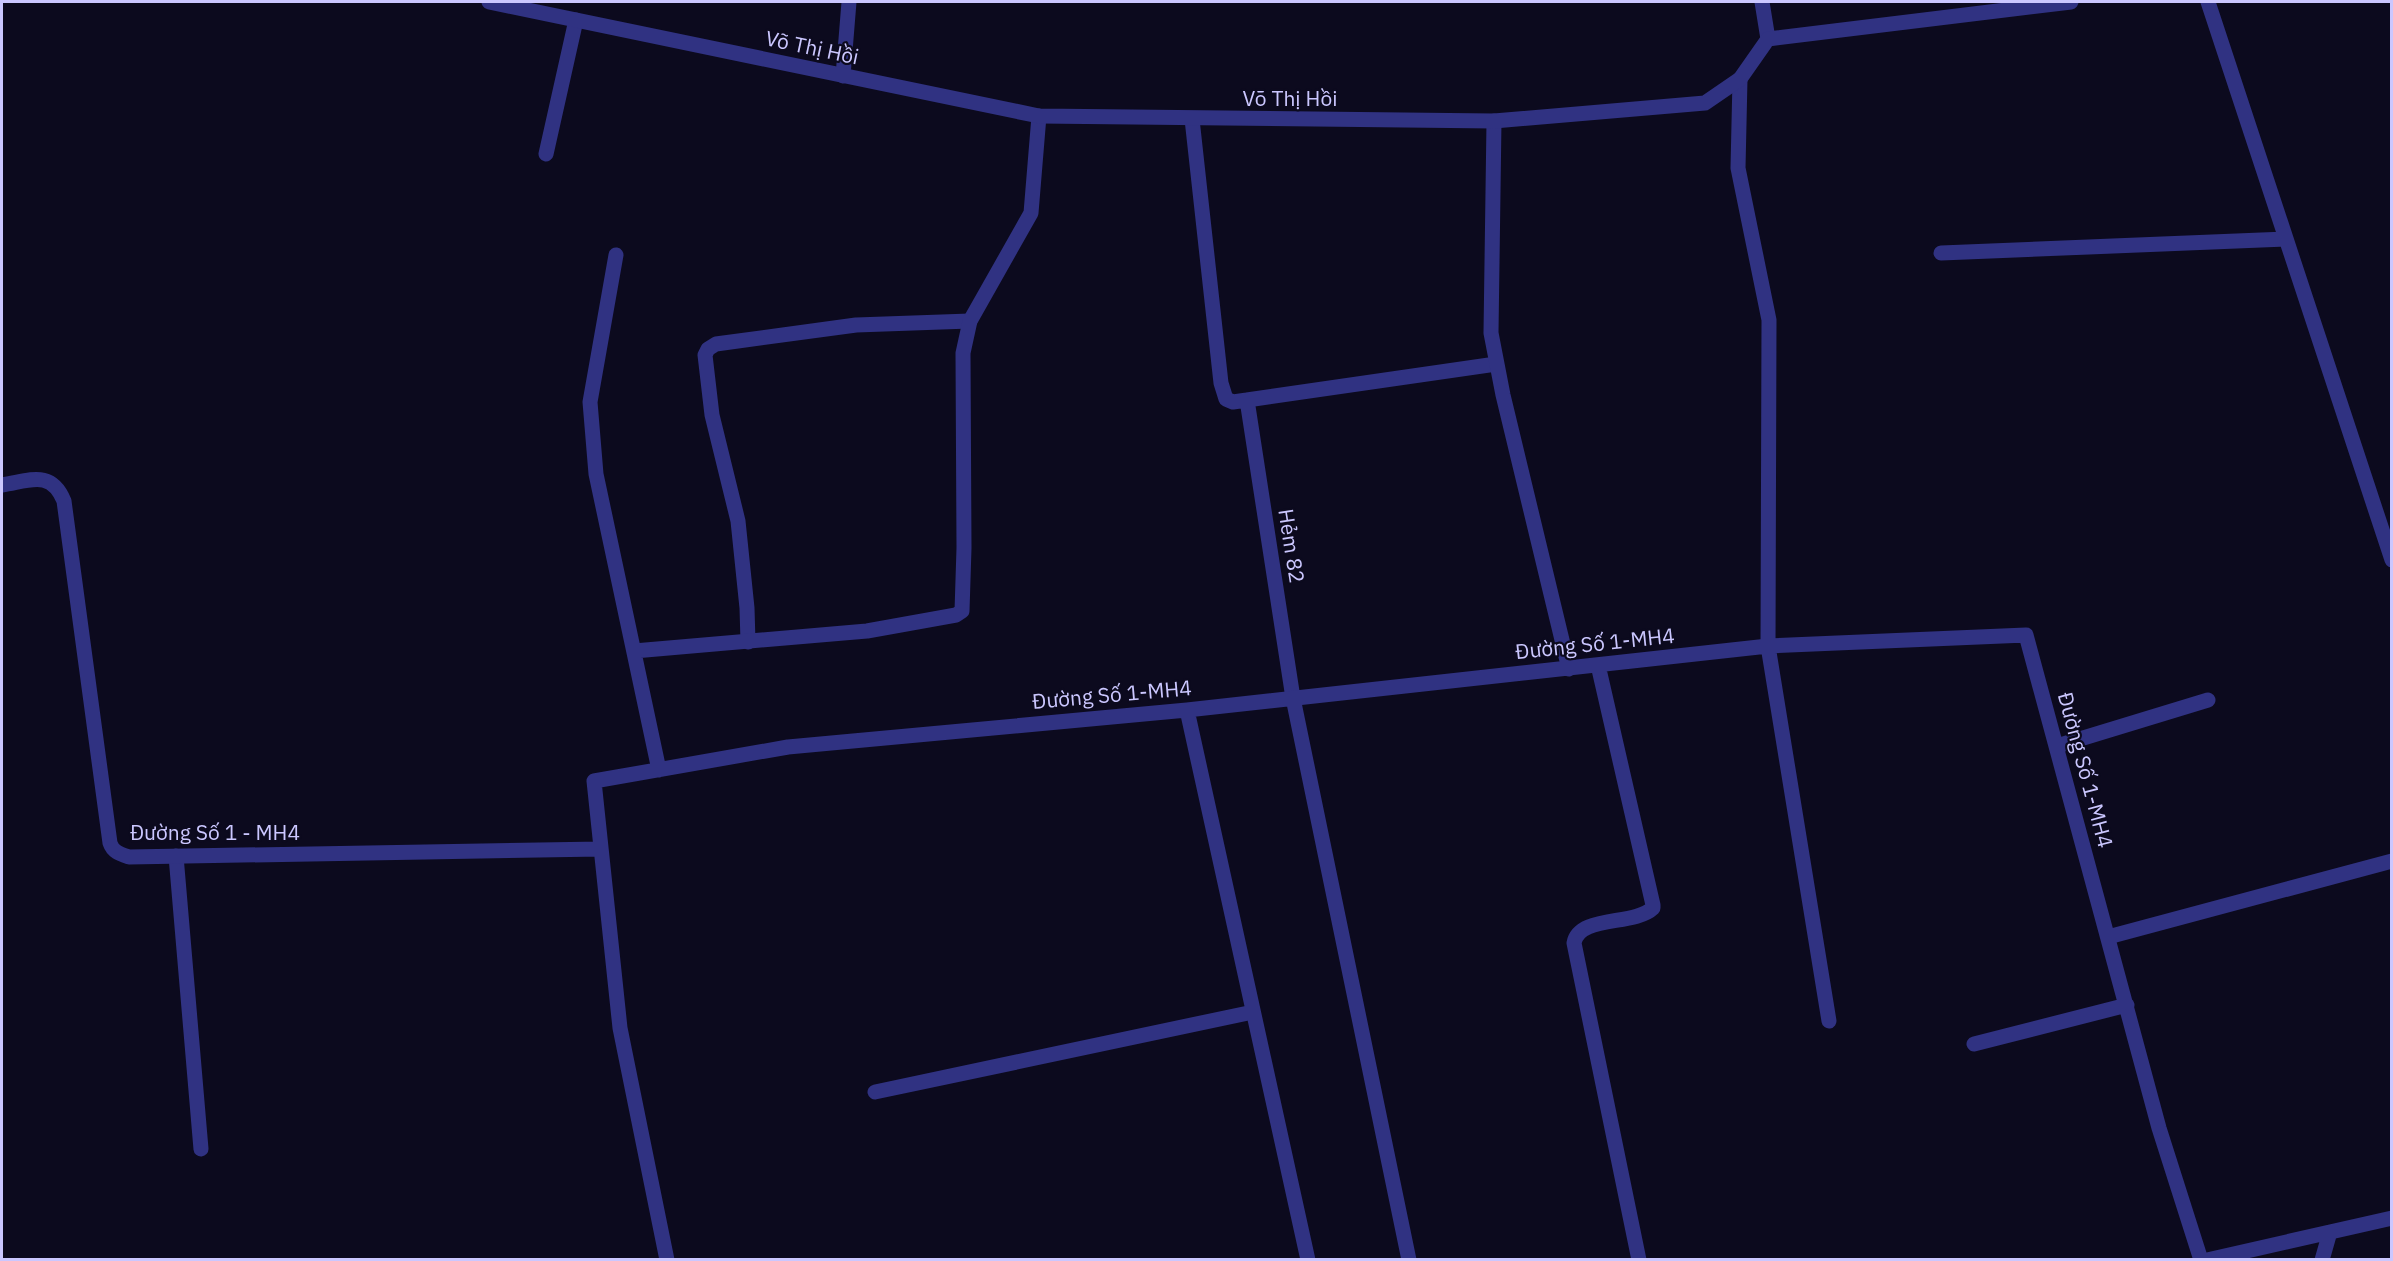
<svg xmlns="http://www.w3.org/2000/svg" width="2393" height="1261" viewBox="0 0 2393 1261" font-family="'IBM Plex Sans',sans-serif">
<rect width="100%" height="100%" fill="#0c0a1e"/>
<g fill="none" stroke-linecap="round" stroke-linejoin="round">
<path stroke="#303282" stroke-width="15" d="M1192 119 1221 383 1226 399 1233 402 1247 400 1496 364
M546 154 576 20
M1247 400 1293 698
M748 642 747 608 738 521 712 415 705 355 708 349 716 344 856 325 970 321
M176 856 201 1149"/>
<path stroke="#303282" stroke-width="15" d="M1762 2 1768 39
M2208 2 2392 560
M843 76 849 2
M1740 79 1738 168 1769 320 1768 646 1829 1021
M1494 121 1491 333 1503 395 1569 669
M1941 253 2286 239
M616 255 590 402 596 474 659 770
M2 485C29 481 51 469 64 501L110 843C113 852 120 854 129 857L601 849
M634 651 867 631 956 615 962 611 964 548 963 353 970 321 1031 213 1039 116
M1598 665 1653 905V908C1634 926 1579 915 1574 943L1639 1260
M1293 698 1409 1260
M1187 710 1308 1260
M2057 746 2208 700
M2108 937 2392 861
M1974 1044 2127 1005
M875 1092 1253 1012
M667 1260 620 1028 594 781 788 747 1187 710 1768 646 2026 635 2159 1128 2201 1260
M2207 1260 2392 1218
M2322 1260 2330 1232"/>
<path stroke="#303282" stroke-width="15" d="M489 2 1039 116 1494 121 1705 103 1740 79 1768 39 2071 2"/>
</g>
<g text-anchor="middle" stroke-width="4.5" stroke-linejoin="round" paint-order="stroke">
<g font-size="21" fill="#cbc7ff" stroke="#0c0a1e">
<text transform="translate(812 48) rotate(12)" y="7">Võ Thị Hồi</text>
<text x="1290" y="106">Võ Thị Hồi</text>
<text transform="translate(1291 546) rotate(81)" y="7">Hẻm 82</text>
<text transform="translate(1595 644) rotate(-6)" y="7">Đường Số 1-MH4</text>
<text transform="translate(1112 695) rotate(-5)" y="7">Đường Số 1-MH4</text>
<text transform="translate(2085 770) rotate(75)" y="7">Đường Số 1-MH4</text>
<text x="215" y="840">Đường Số 1 - MH4</text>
</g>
</g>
<rect width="2393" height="1261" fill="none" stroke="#cbc7ff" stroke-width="6"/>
</svg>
